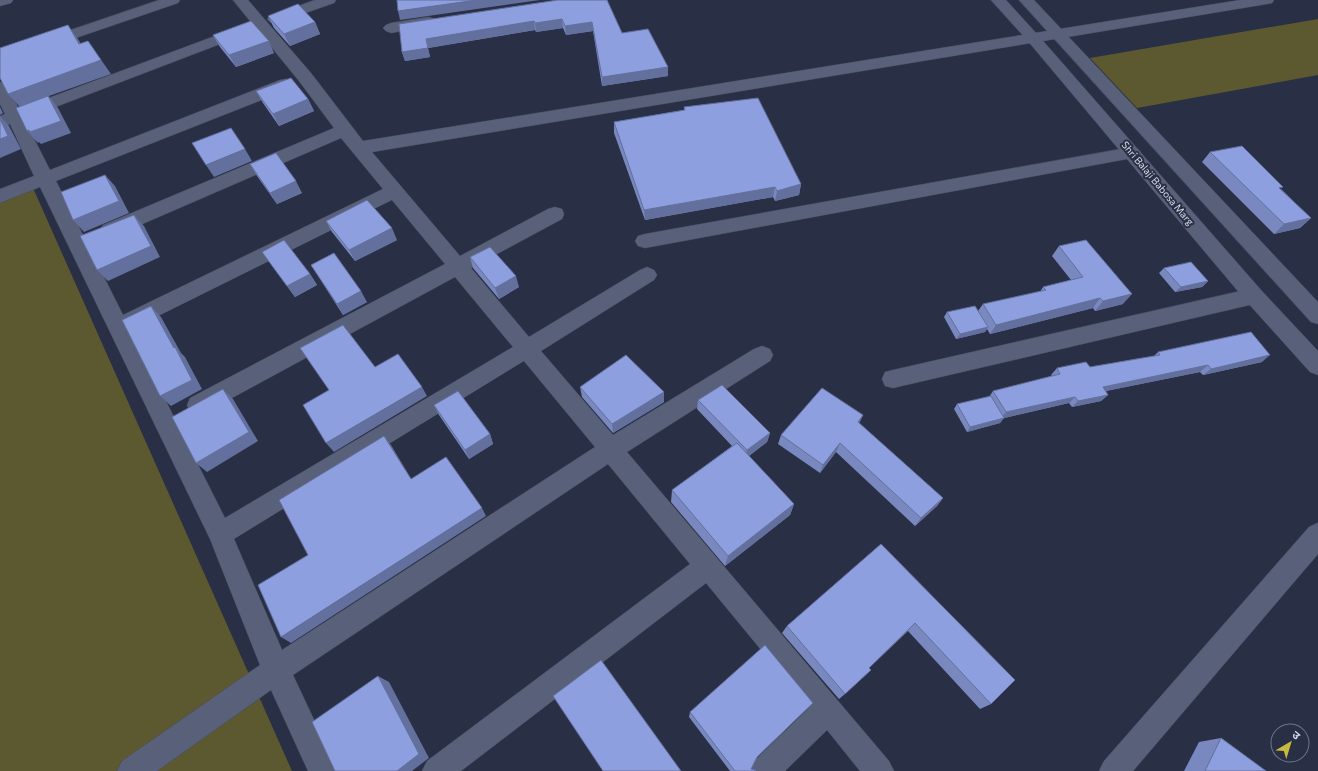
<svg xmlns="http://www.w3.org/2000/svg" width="1318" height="771" viewBox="0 0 1318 771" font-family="Commissioner,'Noto Sans Devanagari',sans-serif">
<rect width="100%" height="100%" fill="#292f45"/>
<path fill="#5c5930" d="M1318 19V75L1137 108 1090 58Z
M33 188 292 771H0V201Z"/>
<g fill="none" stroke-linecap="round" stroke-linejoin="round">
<g stroke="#464a5d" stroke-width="1">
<path id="minor" d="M0 0H13L11 3 0 6Z
M159 0H180L178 3 0 64V54Z
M233 0H248L311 73 363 141 1240 0H1274L1272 3 1267 4 372 152 460 256 548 209 555 207 562 209 564 214 562 219 471 268 529 337 640 270 647 267 654 270 657 275 654 280 541 351 613 435 754 349 762 346 770 349 773 355 770 361 627 452 889 761 894 771H860L827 730 785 771H749L754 761 809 708 706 583 461 771H422L427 761 690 564 608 464 293 675 338 771H308L271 690 157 771H117L122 761 260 665 210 539 40 187 0 203V189L34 176 10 124 0 128V116L5 114 0 104V82L6 83 19 109 239 27 244 25 249 27 252 30 249 33 24 119 50 170 280 80 286 79 292 80 294 84 292 88 56 181 123 315 383 189 341 138 117 235 110 237 103 235 100 230 103 225 334 128 299 81ZM392 200 445 264 190 398 187 405 190 412 198 415 206 412 455 277 513 347 225 518 130 330ZM524 361 595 447 282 650 234 539Z
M315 0H336L334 3 280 22 275 24 270 22 267 19 270 16Z
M429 17 434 19 437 22 434 25 391 33 386 31 383 28 386 25 391 23Z
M1132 147 1138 149 1141 153 1138 157 645 248 638 246 635 241 638 236 645 234Z
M1254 288 1261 290 1264 296 1261 302 1254 304 893 388 885 386 882 379 885 372 893 370Z"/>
</g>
<g stroke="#464a5d" stroke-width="1">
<path id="tertiary" d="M991 0H1006L1037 34 1261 290 1318 351V375L1310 372 1247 302 1027 40Z
M1019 0H1034L1318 302V324L1311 322Z
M1318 523V554L1133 771H1099L1104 761 1309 527Z"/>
</g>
<use href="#minor" fill="#596079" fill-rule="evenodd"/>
<use href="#tertiary" fill="#596079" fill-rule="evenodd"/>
</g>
<path fill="#7989c0" d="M558 0 622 33 668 76 602 86 593 31 566 35 563 28 536 32 535 30 428 48 430 57 405 61 402 52Z
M268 16 315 22 320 34 290 46 274 28Z
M213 35 274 53 236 67 220 47Z
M256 91 308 99 314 111 279 126 263 103Z
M684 107 801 184 799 195 775 201 773 197 645 220 614 133V122L684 110Z
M1210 152 1281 189 1311 218 1300 228 1274 234 1202 162Z
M250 164 302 193 277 204 257 176Z
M326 221 397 240 355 261 332 232Z
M1059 246 1123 304 1095 311 1093 308 990 334 987 329 985 332 956 339 944 317 947 312 978 311 983 304 1040 292 1043 287 1071 280 1052 256Z
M262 252 310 274 317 285 295 297Z
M470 257 519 287 499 299 473 268Z
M311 265 367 302 343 315Z
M1164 268 1208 281 1202 287 1175 292 1159 273Z
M1158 352 1262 362 1203 375 1200 372 1106 391 1108 395 1101 401 1072 407 1069 403 1004 418 1000 423 967 432 954 409 957 404 989 397 993 391 1052 376 1051 375 1057 368 1090 367 1154 356Z
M580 387 664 402 613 433 582 397Z
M698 400 770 433 767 442 749 456 794 504 790 515 725 566 671 502 672 490 732 446 697 409Z
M434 405 490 434 493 444 469 459 439 415Z
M863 415 859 423 943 498 937 506 915 526 836 452 820 473 778 444 781 435Z
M881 544 991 704 980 709 908 631 869 668 845 694 839 699 782 633 787 626Z
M690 712 757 757 751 769 754 771H730L689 717Z
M1221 738 1266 771H1184L1199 742Z"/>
<path fill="#636f9c" d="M477 0H540L400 20 398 11Z
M562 19 563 28 536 32 535 23Z
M534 21 535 30 428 48 430 57 405 61 402 52 426 39Z
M315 22 320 34 290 46 284 34Z
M592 22 593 31 566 35 565 26Z
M68 25 78 39 89 58 79 44Z
M88 41 111 74 49 96 58 108 71 133 41 144 39 142 38 143 27 131 20 107 8 94Z
M269 41 274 53 236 67 229 55Z
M668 67V76L602 86V77Z
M308 99 314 111 279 126 273 114Z
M0 107 3 113 0 115Z
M0 116 9 126 21 149 0 158Z
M245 149 252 161 214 177 206 165Z
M105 175 115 186 129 213 84 232 73 220Z
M296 181 302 193 277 204 270 193Z
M801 184 799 195 775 201 777 191Z
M775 187 773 197 645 220 644 210Z
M134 215 144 226 160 257 108 281 97 270Z
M1311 218 1300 228 1274 234 1284 224Z
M392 228 397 240 355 261 349 250Z
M310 274 317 285 295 297 287 286Z
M516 276 519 287 499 299 495 288Z
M1208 281 1202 287 1175 292 1181 287Z
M361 291 367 302 343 315 337 304Z
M1132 294 1123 304 1095 311 1103 301Z
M1100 298 1093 308 990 334 996 325Z
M151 306 161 317 181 353 185 357 202 389 171 406 160 396 174 348Z
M988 327 985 332 956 339 960 334Z
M1270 355 1262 362 1203 375 1211 369Z
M1208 365 1200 372 1096 393 1103 387Z
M422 387 427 396 334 452 326 443Z
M223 389 233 399 258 441 207 472 196 463Z
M664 392V402L613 433 612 424Z
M1108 395 1101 401 1072 407 1078 401Z
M1075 397 1069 403 1000 419 1006 412Z
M863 415 859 424 858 422Z
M1004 418 1000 423 967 432 970 427Z
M770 433 767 442 745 459 747 450Z
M490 434 493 444 469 459 465 450Z
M384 436 391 445 416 487 411 479Z
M840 443 836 452 820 473 823 465Z
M943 498 937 506 915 526 921 518Z
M794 504 790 515 725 566 728 556Z
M482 508 486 516 291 643 281 637Z
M378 676 389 682 429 758 412 771H397Z"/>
<path fill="#8d9fdf" stroke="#636f9c" d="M397 0H477L398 11Z
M558 0H607L622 33 648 29 668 67 602 77 592 22 565 26 562 19 535 23 534 21 426 39 428 48 402 52 399 24Z
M298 4 315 22 284 34 268 16Z
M251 21 269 41 229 55 213 35Z
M68 25 79 44 88 41 101 60 8 94 0 78V48Z
M291 78 308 99 273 114 256 91Z
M48 96 61 121 30 132 29 130 27 131 16 108Z
M758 98 801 184 777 191 775 187 644 210 614 122 685 110 684 107Z
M0 119 8 136 0 139Z
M231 128 245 149 206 165 192 143Z
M1242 146 1283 187 1279 188 1311 218 1284 224 1210 152Z
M276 153 296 181 270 193 250 164Z
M105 175 119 201 73 220 61 192Z
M367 200 392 228 349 250 326 221Z
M134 215 151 246 97 270 80 236Z
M284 240 310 274 287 286 262 252Z
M1086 240 1132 294 1103 301 1100 298 996 325 983 304 1046 290 1043 287 1083 277 1059 246Z
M490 247 516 276 495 288 470 257Z
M334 253 361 291 337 304 311 265Z
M1191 262 1208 281 1181 287 1164 268Z
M151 306 174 348 175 347 192 380 160 396 122 320Z
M975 306 988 327 960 334 947 312Z
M343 325 375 367 398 354 422 387 326 443 303 405 329 390 300 348Z
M1251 332 1270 355 1211 369 1208 365 1103 387 1108 395 1078 401 1075 397 1006 412 993 391 1060 374 1057 368 1086 362 1090 367 1160 355 1158 352Z
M626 355 664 392 612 424 580 387Z
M722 385 770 433 747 450 698 400Z
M822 388 863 415 858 422 943 498 921 518 840 443 823 465 781 435Z
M223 389 249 432 196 463 172 417Z
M458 391 490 434 465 450 434 405Z
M991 396 1004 418 970 427 957 404Z
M384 436 411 479 446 457 482 508 281 637 258 585 308 555 279 500Z
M737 443 794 504 728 556 672 490Z
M881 544 1015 680 991 704 915 623 869 668 871 670 845 694 787 626Z
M765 645 813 703 757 757 751 769 756 770 754 771H735L690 712Z
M601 660 681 771H603L553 696Z
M378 676 419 754 397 771H335L312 722Z
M1221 738 1266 771H1205Z"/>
<g text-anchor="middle" stroke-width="4" stroke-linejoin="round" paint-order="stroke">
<g font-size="10" fill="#d9ddec" stroke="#292f45">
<text transform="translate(1158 183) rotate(50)" y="4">Shri Balaji Babosa Marg</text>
</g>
</g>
<g transform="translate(1290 743) rotate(38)"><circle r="19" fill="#292f45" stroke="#6f7588"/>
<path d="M0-3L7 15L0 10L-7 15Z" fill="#c6bc3d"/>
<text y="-6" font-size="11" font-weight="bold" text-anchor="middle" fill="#d9ddec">उ</text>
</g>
</svg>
